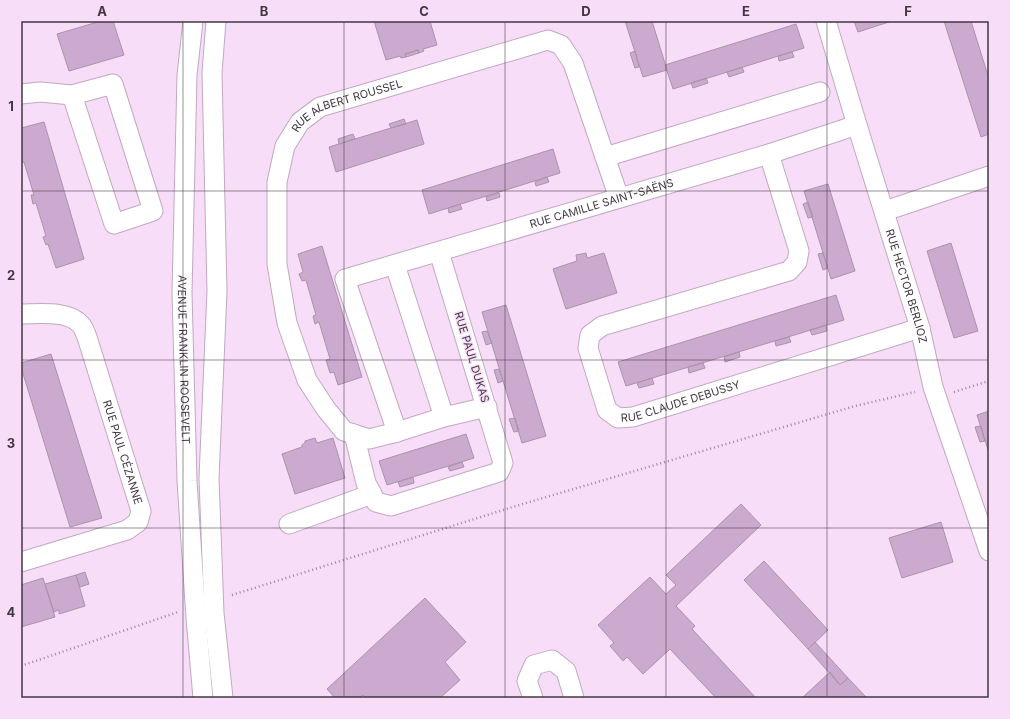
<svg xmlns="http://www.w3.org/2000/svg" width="1010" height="719" viewBox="0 0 1010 719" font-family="Inter,sans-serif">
<rect width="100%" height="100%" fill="#f7ddf7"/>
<path fill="#ccaacf" stroke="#aa93ac" d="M101 21H113L124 55 69 71 57 34Z
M374 21H430L437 45 423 49 424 51 419 53 418 50 405 54 406 57 401 58 400 56 386 60Z
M625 21H652L667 70 643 77Z
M854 21H892L858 32Z
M944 21H971L989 79V134L981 137Z
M796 24 804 48 673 89 665 65Z
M418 50 419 53 406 57 405 54Z
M635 51 639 67 635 68 630 53Z
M792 52 794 57 779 61 778 56Z
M742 67 744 72 729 77 727 72Z
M706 78 708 83 693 88 691 83Z
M404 119 406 124 391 128 389 124Z
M417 120 424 144 336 172 329 147Z
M44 122 84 259 56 268 48 244 46 245 43 237 46 236 36 203 33 204 31 195H34L24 162 21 163V128Z
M353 134 355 139 339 144 338 139Z
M553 149 560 173 429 214 422 190Z
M547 177 549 182 536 186 535 182Z
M828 184 855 271 831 279 804 191Z
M499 193 500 197 487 201 486 197Z
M808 202 813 217 808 218 803 204Z
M460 204 462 209 449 213 448 208Z
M951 243 978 331 954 338 927 251Z
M322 246 362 377 338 385 334 372 330 373 326 360 330 359 319 322 315 324 313 316 316 315 306 280 302 281 299 274 303 272 298 254Z
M586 253 587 258 604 253 617 293 566 309 553 269 577 261 576 255Z
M823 253 828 268 823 270 818 254Z
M836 295 844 320 626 386 618 362Z
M506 305 546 436 522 443 482 312Z
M826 325 827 331 812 335 810 330Z
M487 331 492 343 486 345 482 332Z
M789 337 791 342 776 346 775 341Z
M739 352 740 357 725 362 724 357Z
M51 354 102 518 70 527 21 367V363Z
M703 363 705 368 689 373 688 367Z
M499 369 503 381 498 383 494 370Z
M652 378 654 384 639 388 637 383Z
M989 411V453L977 415Z
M515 418 519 431 514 432 509 419Z
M981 426 985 441 980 442 975 427Z
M466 434 474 458 387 485 379 461Z
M315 438 317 443 333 438 345 478 295 494 282 454 302 447V445L305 443V441Z
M462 462 464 467 450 471 448 467Z
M413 477 414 483 400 487 398 482Z
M741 504 761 525 676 606 695 626 692 629 756 698H716L670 649 643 674 627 657 623 661 610 646 614 643 598 625 650 577 666 594 676 585 666 575Z
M941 522 953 562 902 578 889 538Z
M764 561 828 630 808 649 744 580Z
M85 572 89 584 80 587 76 575Z
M76 575 85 606 59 614V610L54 612 45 584Z
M43 578 55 617 21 627V585Z
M425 598 466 642 445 662 460 680 440 698H366L363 695 359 698H335L327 689Z
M815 642 848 678 840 685 808 649Z
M830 672 840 685 848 678 866 697 802 698Z"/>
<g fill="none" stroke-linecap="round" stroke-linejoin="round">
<g stroke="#c1a9c1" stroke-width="21">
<g id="minor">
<path id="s1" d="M193 21 187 75 182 293 187 481 196 618 203 698"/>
<path d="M216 21 212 73 217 291 209 478 214 613 223 698"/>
<path id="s2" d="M826 21 857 125 920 328 933 387 989 551"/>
<path d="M21 94 40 92 72 95 113 84 153 211 114 224 72 95"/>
<path id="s3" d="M769 154 799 251 797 262 789 271 602 326 590 335 588 348 607 410 618 418 633 417 920 328"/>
<path d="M605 157 820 92"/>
<path d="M885 211 989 176"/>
<path d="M395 265 444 417"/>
<path id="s4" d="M21 314C38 314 69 310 81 325 84 328 85 333 87 337L141 511 138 522 127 530 21 562"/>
<path id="s5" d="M487 407 444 417 397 432 369 439 344 431 326 409 307 380 287 323 277 264V182L285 146 300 122 320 107 548 40 561 45 573 63 619 198"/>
<path id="s6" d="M397 432 345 279 769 154 857 125"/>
<path d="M354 434 366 483 376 502 391 506 499 472 503 463 439 252"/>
<path d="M289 524 372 494"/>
<path d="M533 698 527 681 534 665 552 660 566 671 574 698"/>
</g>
</g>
<path stroke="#9b899b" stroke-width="2.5" stroke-dasharray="1 3" stroke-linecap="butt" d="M954 392 989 381
M232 595 516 506 855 406 915 392
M21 666 178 612"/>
<use href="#minor" stroke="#fff" stroke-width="19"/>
</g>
<path fill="none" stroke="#413741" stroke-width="1" stroke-opacity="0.55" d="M183 21V698M344 21V698M505 21V698M666 21V698M827 21V698M21 191H989M21 360H989M21 528H989"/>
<g text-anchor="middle" stroke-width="3" stroke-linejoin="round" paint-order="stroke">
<g font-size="11" fill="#413741" stroke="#f7ddf7">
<text dy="4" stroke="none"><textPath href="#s5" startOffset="529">RUE ALBERT ROUSSEL</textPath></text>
<text dy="4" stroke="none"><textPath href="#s6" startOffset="429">RUE CAMILLE SAINT-SAËNS</textPath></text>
<text dy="4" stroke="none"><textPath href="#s2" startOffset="277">RUE HECTOR BERLIOZ</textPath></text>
<text transform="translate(472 357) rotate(73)" y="4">RUE PAUL DUKAS</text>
<text dy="4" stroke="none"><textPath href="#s1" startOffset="339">AVENUE FRANKLIN ROOSEVELT</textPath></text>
<text dy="4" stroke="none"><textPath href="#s3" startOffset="491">RUE CLAUDE DEBUSSY</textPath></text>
<text dy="4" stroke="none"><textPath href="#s4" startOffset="197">RUE PAUL CÉZANNE</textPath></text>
</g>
</g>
<rect width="1010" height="719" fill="none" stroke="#f7ddf7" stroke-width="44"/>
<rect x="22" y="22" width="966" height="675" fill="none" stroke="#413741" stroke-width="1.5"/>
<g font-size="13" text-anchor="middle" font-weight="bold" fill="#413741">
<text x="102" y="16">A</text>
<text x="264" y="16">B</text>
<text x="424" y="16">C</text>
<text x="586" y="16">D</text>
<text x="746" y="16">E</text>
<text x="908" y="16">F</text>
<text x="11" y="111">1</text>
<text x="11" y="280">2</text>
<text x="11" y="448">3</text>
<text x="11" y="617">4</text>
</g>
</svg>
